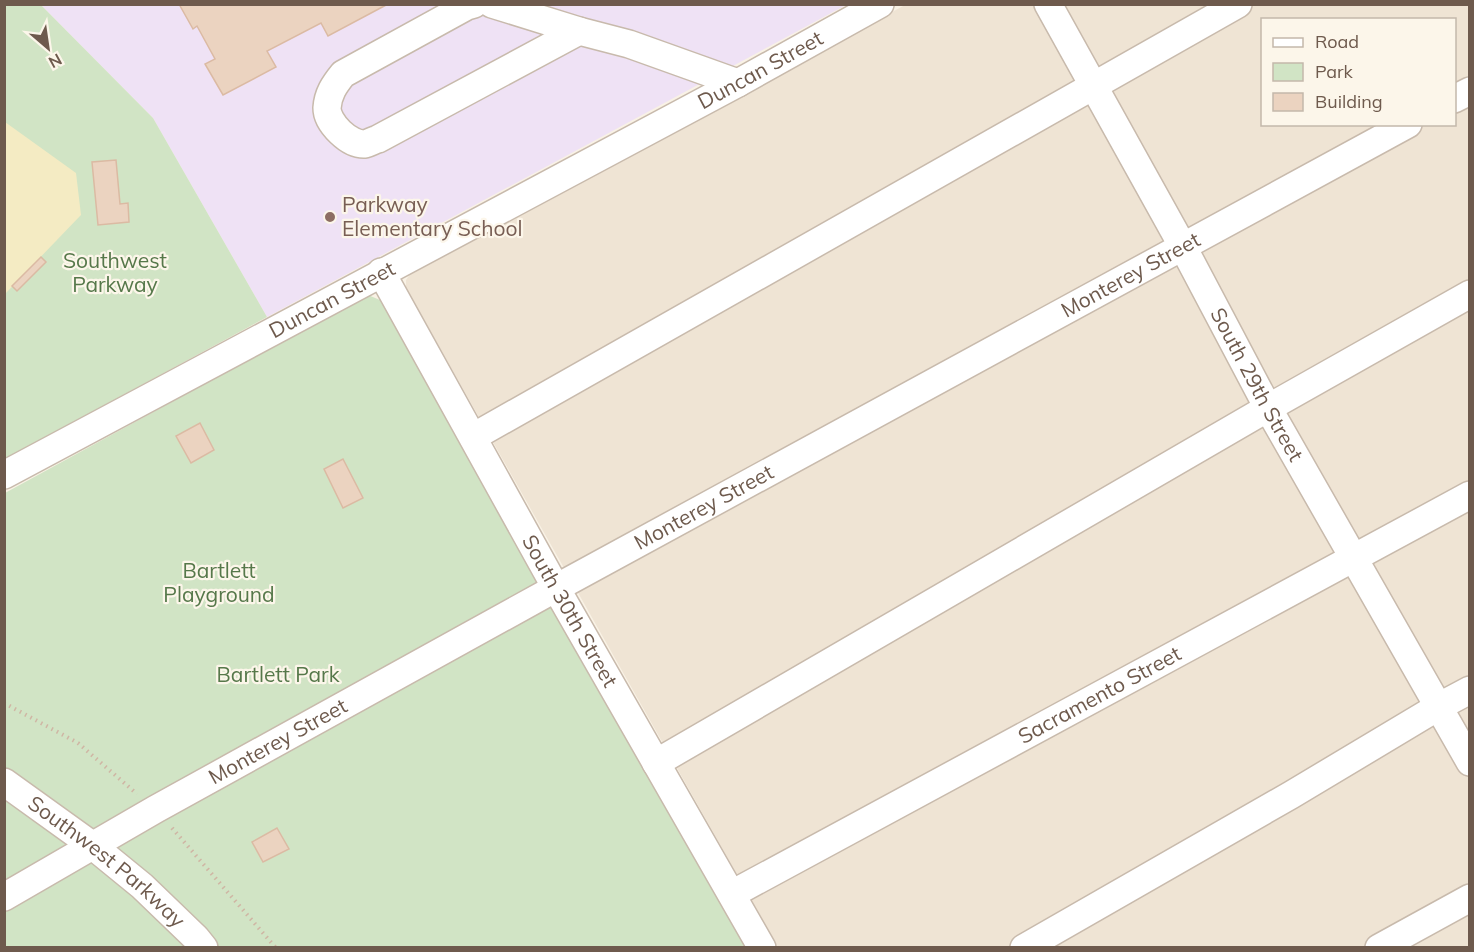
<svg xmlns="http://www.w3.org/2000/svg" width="1474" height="952" viewBox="0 0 1474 952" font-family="Mulish,sans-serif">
<rect width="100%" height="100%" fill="#f9f2e5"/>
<path fill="#efe4d4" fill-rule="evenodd" d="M905 5H1469V947H778L406 288V280L413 270ZM1262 20H1454V124H1262Z"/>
<path fill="#efe2f5" d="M41 5H846L267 317 153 118Z"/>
<path fill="#d1e4c5" d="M5 5H41L153 118 267 317 5 459Z
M368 295 380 300 745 947 5 948V493Z"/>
<path fill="#f4ebc3" d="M5 122 76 173 81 215 5 294Z"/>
<path fill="#ebd3c0" stroke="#dbbaa3" stroke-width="1.5" d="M179 4H388L328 36 321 23 267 51 276 67 223 95 205 64 215 59 197 26 193 29Z
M116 160 120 204 128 203 129 222 98 225 92 162Z
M41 257 46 262 17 291 12 286Z
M200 423 214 450 191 463 176 436Z
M343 459 363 498 343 508 324 469Z
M277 828 289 849 263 862 252 842Z"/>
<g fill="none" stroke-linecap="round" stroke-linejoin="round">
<g stroke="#c8baac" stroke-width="30">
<g id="minor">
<path d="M474 4 467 6 343 74C334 85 328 94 327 108 327 123 349 145 365 144 369 143 374 140 378 139L579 31 492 4"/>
<path id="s1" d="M1048 4 1183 247 1268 408 1470 762"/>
<path d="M579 31 629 44 738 83"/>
<path d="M1454 99 1470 91"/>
<path id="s2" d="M381 272 556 588 762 948"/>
<path d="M473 437 1238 4"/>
<path id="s3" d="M4 475 738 83 880 4"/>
<path d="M656 763 1268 408 1470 294"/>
<path id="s4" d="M4 782 93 846 142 886 196 938 204 948"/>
<path id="s5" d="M732 894 1470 495"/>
<path id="s6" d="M4 897 156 809 556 588 1408 124"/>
<path d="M1024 948 1291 795 1438 707 1470 690"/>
<path d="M1379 948 1470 898"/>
</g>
</g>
<path stroke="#cfb6a4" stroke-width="4" stroke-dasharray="1.5 4.5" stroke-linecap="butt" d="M4 703 78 743 137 794
M172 828 276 948"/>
<use href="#minor" stroke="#fff" stroke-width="27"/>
</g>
<circle fill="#8d6e63" stroke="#fcf6ea" stroke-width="2" cx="330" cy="217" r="6"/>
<g text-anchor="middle" stroke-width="4.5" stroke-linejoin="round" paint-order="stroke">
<g font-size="21" fill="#6e5a4d" stroke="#fcf6ea">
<text dy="7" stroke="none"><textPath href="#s3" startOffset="858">Duncan Street</textPath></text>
<text dy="7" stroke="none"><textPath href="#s6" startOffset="1287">Monterey Street</textPath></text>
<text dy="7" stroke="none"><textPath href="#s3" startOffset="372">Duncan Street</textPath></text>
<text dy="7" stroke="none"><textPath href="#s1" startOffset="434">South 29th Street</textPath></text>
<text dy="7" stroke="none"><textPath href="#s6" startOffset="801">Monterey Street</textPath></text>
<text dy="7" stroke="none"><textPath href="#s2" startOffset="388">South 30th Street</textPath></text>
<text dy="7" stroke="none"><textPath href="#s5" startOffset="418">Sacramento Street</textPath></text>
<text dy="7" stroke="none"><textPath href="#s6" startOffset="315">Monterey Street</textPath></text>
<text dy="7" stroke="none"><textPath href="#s4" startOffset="130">Southwest Parkway</textPath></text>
</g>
<g font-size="21" fill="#785e54" stroke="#fcf6ea" text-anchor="start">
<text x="342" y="212">Parkway<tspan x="342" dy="24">Elementary School</tspan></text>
</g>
<g font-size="21" fill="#56784a" stroke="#fcf6ea">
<text x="115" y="268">Southwest<tspan x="115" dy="24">Parkway</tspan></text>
<text x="219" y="578">Bartlett<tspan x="219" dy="24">Playground</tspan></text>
<text x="278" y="682">Bartlett Park</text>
</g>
</g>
<rect width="1474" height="952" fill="none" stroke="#6e5a4d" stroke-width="12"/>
<rect x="1261" y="18" width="195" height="108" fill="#fcf6ea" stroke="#c3b8ab" stroke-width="1.5"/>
<rect x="1273" y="38" width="30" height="9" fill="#ffffff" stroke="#c3b8ab" stroke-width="1.5"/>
<text x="1315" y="48" font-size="18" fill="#6e5a4d">Road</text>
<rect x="1273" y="63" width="30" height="18" fill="#d1e4c5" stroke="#c3b8ab" stroke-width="1.5"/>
<text x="1315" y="78" font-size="18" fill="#6e5a4d">Park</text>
<rect x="1273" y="93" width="30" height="18" fill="#ebd3c0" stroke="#c3b8ab" stroke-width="1.5"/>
<text x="1315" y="108" font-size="18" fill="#6e5a4d">Building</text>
<g transform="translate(48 48) rotate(151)" stroke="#fcf6ea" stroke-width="4.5" paint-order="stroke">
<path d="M0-4.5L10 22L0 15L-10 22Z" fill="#6e5a4d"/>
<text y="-9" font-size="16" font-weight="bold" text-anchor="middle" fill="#6e5a4d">N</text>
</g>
</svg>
